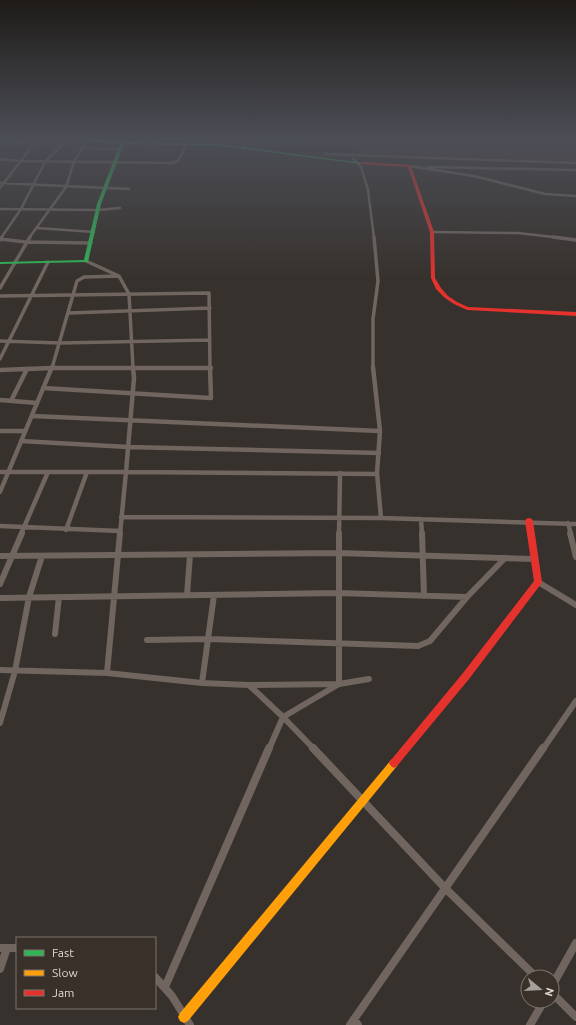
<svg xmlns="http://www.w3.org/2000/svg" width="576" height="1025" viewBox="0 0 576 1025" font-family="Ubuntu,sans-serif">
<rect width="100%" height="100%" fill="#36312c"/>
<path fill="#46352d" d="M341 137H576V161L360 154 347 144 338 142Z"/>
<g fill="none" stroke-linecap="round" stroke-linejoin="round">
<path stroke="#70655f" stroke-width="2.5" d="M285 137 334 142
M0 140 34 144
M211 144 212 137
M244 147 248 137
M81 148 121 149
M325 154 576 163
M350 155 361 167 368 190 374 238
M0 159 20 161 172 163 178 161 187 144
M409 166 474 176 545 194 576 196
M429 167 576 170
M0 183 129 189
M0 188 39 137
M0 209 98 210 120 208
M37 228 94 232
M432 232 518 233 562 238
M1 238 21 209 45 162 69 138
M29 238 66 187 74 162 86 141"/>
<path stroke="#70655f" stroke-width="3.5" d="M553 237 576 240
M0 239 26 242 91 243
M0 240 2 237
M86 261 119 276 129 294 133 368
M0 288 30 237
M0 296 209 293 210 368
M69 313 210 308
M0 341 60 343 210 340
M0 359 48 262
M52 368 77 281 84 277 118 276
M373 368V319L378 281 374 237"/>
<path stroke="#70655f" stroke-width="4.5" d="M373 367 380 431 377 473 381 518 576 524
M0 370 52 368H211
M43 388 211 398 210 367
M0 400 37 403
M11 401 27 369
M32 416 380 431
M0 431H25
M21 441 128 447 379 453
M0 472H126L134 378 133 367
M0 492 52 367
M121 517 381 518
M421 519 422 534
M568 523 571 534
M0 526 120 531
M66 530 87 472
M21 534 48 472
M120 534 126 472 377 474
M339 534 340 473"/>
<path stroke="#70655f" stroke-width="6" d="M339 533V684
M422 533 424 596
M570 533 576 557
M0 556 338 553 534 559
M538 582 576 605
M0 584 22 533
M187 595 190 555
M0 598 338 593 467 597
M55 634 59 597
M147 640 208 639 418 646 430 641 467 597 505 558
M0 670 107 673 202 683 249 685 339 684 369 679
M107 673 120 533
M202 683 214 595
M249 685 283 717 269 749
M0 723 15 671 29 597 42 556
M314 749 283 717 339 684
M543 749 576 701"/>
<path stroke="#70655f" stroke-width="8" d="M313 748 445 888 536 977
M0 948H17
M0 969 7 948
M155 977 172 996 190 1025
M552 986 576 943
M165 987 269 748
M552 993 576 1017
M354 1019 358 1025
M350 1025 543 748
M530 1025 544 1001"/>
<path fill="#30b455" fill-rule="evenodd" d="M63 137H75L121 142 123 137H127L125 142 220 144 363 163 361 164 220 146 124 144 101 204 88 262 0 264V262L84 260 97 204 120 144H111Z"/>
<path fill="#ff9f0a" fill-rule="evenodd" d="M394 758 397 760 399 763 397 766 188 1021 184 1023 180 1021 178 1017 180 1013 391 760Z"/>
<path fill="#e5322d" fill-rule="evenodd" d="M361 162 409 165 411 166 434 232 435 278 441 288 448 296 457 302 468 307 576 312V316L467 310 454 304 445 298 436 289 431 278 430 232 408 167 360 164Z
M529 518 532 519 533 521 542 582 541 584 469 679 397 766 394 768 391 766 389 763 391 760 463 673 534 581 525 521 526 519Z"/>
</g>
<linearGradient id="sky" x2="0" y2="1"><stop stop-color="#1e1b18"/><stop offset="0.49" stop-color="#4c4e56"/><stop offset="1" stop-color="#4c4e56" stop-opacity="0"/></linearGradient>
<rect width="576" height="281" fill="url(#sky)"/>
<rect x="16" y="937" width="140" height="72" fill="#393129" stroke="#7b756e"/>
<rect x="24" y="950" width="20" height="6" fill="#30b455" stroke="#7b756e"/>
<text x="52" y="957" font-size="12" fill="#dfdad5">Fast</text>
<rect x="24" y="970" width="20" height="6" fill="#ff9f0a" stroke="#7b756e"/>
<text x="52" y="977" font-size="12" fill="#dfdad5">Slow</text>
<rect x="24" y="990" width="20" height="6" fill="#e5322d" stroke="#7b756e"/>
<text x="52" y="997" font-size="12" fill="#dfdad5">Jam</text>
<g transform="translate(540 989) rotate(108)"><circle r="19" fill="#393129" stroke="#7b756e"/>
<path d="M0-3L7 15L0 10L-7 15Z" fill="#a49f9a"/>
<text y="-6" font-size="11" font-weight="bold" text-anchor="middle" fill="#dfdad5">N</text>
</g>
</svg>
